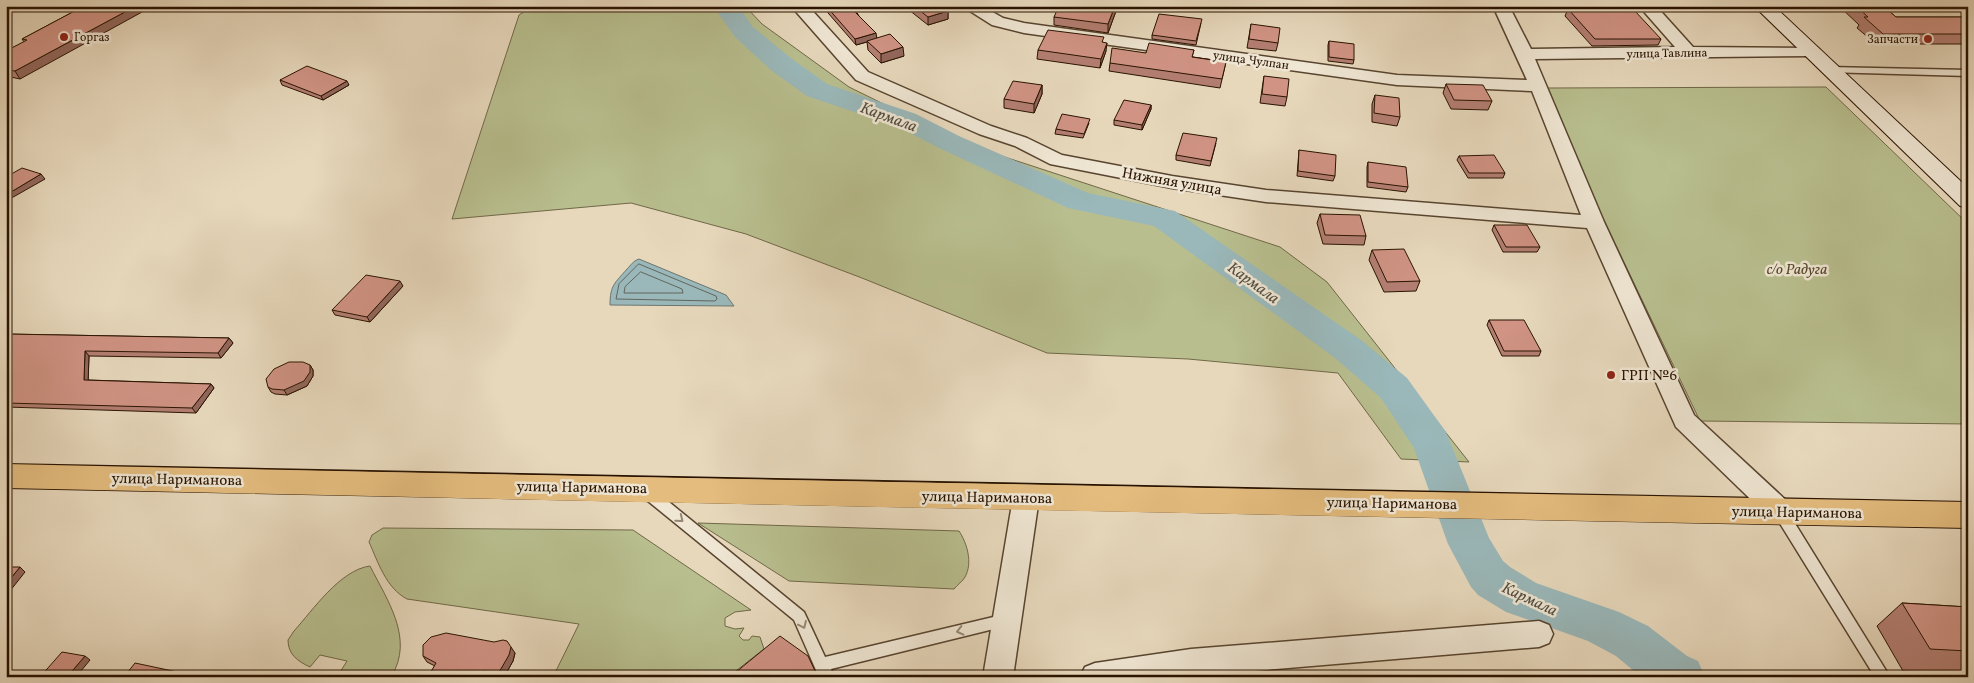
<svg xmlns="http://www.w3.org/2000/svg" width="1974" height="683" viewBox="0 0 1974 683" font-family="Vollkorn,serif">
<rect width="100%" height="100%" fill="#e7d8bc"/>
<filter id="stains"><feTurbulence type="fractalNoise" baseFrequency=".004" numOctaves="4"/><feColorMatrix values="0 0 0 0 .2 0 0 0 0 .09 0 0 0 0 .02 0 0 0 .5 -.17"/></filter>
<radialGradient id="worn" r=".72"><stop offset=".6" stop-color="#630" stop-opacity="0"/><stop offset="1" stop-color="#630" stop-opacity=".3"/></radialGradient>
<path fill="#b8be8e" stroke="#706847" d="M533 6H745L762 24 849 87 965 144 1280 247 1327 282 1469 462 1401 459 1338 373 1188 359 1047 353 862 278 746 234 631 203 452 219 519 15Z
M1826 87 1968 224V424L1700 421 1597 206 1548 88Z
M698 523 959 531C967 543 973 563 965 577 963 581 957 585 954 589L789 581Z
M383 528 633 530 751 610 735 612 725 618V626L735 629 744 628 739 636 743 640H749L752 636 760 637 764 649 728 677H553L579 624 407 599C386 588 378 562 369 542L372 535Z
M370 566C387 600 415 639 391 677H337L347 661 320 655 310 667C297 661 288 654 288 640L294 631C313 610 340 570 370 566Z"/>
<path fill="#9ab8ba" stroke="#6d7670" d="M639 259 726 295 734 306 610 305C610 285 615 283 627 269 631 265 633 261 639 259Z"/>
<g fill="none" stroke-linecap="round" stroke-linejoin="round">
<path stroke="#62665d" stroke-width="1" d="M639 264 716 296 717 299 715 301 616 299 619 284Z
M641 272 682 289 683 293H624L625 287Z"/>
<path fill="#9ab8ba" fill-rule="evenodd" d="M713 6H738L753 27 792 59 827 84 916 114 959 136 1088 193 1175 211 1361 340 1407 378 1446 432 1489 538 1503 561 1510 567 1536 583 1619 612 1648 626 1687 656 1698 661 1705 677H1641L1616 656 1588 641 1506 612 1478 595 1471 587 1448 544 1414 448 1381 398 1335 358 1154 226 1068 208 939 148 896 126 807 96 772 71 735 37Z"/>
<g stroke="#58442f" stroke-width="3">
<path id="lane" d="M1828 67 1968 70V76L1825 72V68Z
M648 488 653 489 804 612 825 657 1006 614 1011 616 1013 620 1011 624 1006 626 831 669 834 677H819L794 620 643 497 642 493 643 489Z
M1781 508 1786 509 1890 677H1875L1776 517 1774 513 1776 509Z"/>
</g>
<g stroke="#58442f" stroke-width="3">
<path id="street" d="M791 6H808L868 72 991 126 1027 138 1062 155 1172 176 1266 190 1581 215 1532 91 1397 85 1024 33 992 25 962 6H982L1003 18 1024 23 1397 75 1527 80 1493 6H1509L1531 49 1675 47 1639 6H1656L1693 47 1815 48 1817 51 1815 54 1809 56 1535 59 1604 222 1694 415 1789 503 1793 511 1789 519 1780 522 1771 519 1676 427 1587 228 1266 202 1172 188 1050 164 1015 146 979 134 856 80Z
M1026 488 1035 491 1039 498 1013 677H983L1013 498 1017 491Z
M1539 621 1549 625 1553 634 1549 643 1539 647 1182 677H1080L1085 667 1095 663 1191 649Z"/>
</g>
<g stroke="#291300" stroke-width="2">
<path id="secondary" d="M1754 6H1774L1968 188V208L1960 206Z"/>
</g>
<g stroke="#291300" stroke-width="2">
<path id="primary" d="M6 464C660 478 1314 490 1968 502V528C1314 516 660 503 6 488Z"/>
</g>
<use href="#lane" fill="#efe6d3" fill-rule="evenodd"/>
<use href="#street" fill="#efe6d3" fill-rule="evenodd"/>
<use href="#secondary" fill="#efe6d3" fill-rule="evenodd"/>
<use href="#primary" fill="#e4bc7e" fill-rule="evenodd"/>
</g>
<path fill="#b37e72" stroke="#291300" d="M84 6 20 79 6 76V51L24 42 22 39Z
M822 6H853L859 16 877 38 904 56 881 63 868 50 867 42 856 45Z
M904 6H943L948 11V19L928 25Z
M1839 6H1883L1896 17H1968V44H1876L1857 28 1859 25Z
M1568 9 1661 39 1658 45 1592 46 1565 16Z
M1116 11 1108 33 1054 25V17Z
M1201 23 1196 45 1152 39V35Z
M1251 24 1278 43 1276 51 1247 48Z
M1329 41 1354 60 1353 64 1328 61V45Z
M1103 42 1106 51 1100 68 1037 59 1038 50Z
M1194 50 1192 57 1226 62 1220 88 1109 71 1110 63 1146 53Z
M1264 76 1287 97 1285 106 1260 103Z
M280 80 349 85 323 100 282 85Z
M1446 84 1492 101 1488 110 1451 109 1443 93Z
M1042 85V94L1034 113 1004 108V99Z
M1375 95 1400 117 1397 126 1372 122V104Z
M1151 105V109L1142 130 1114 125V120Z
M1089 123 1083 138 1055 134 1056 129Z
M1216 143 1210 166 1176 160V155Z
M1299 150 1335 176 1333 181 1297 176Z
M1459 156 1505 173 1503 178H1468L1457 160Z
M1368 162 1408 187 1406 192 1367 187V167Z
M1320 214 1366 236 1364 245 1323 244 1317 223Z
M1494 225 1540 247 1537 252H1503L1492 230Z
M1372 250 1420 281 1416 291 1384 292 1369 260Z
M403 286 370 322 335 315 332 310Z
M1489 320 1541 351 1539 356H1502L1487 325Z
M6 334 229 338 233 343 221 358 89 356 88 380 211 384 214 388 196 413 6 407Z
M310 365 313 370V376L307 386 287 395 275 394 271 392 268 387Z
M1902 603 1968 607V674L1903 671 1877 626Z
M515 653 513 661 504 677H428L435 666 427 662 423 656Z"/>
<path fill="#92675c" stroke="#291300" d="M6 6H17L6 12Z
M136 6H153L20 79 15 71Z
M1115 6H1116V11L1108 33V24Z
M948 11V19L928 25V17Z
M876 33 877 39 856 45 855 39Z
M1107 43 1106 51 1100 68 1101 59Z
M903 47 904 56 881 63V54Z
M347 81 349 85 323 100 321 96Z
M1042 85V94L1034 113V104Z
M1151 105V109L1142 130V125Z
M41 174 45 179 8 200 6 198V195Z
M400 281 403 286 370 322 367 317Z
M229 338 233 343 221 358 218 353Z
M85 351 89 356 88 385 84 380Z
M310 365 313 370V376L307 386 287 395 284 390Z
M211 384 214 388 196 413 192 408Z
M20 567 25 572 6 596V584Z
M511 647 515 653 513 661 504 677H500L498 674Z
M85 656 90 660 76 677H67Z
M484 671 488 677H481Z"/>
<path fill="#d09384" stroke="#291300" d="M84 6H136L15 71 6 70V51L27 40 22 39Z
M826 6H853L858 11 855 12 876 33 855 39Z
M914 6H943L948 11 928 17Z
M1059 6H1115L1108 24 1054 17Z
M1856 6H1883L1896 17H1968V34H1883L1864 17H1868Z
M1568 9 1634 10 1661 39H1595Z
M1159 14 1202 19 1196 41 1152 35Z
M1251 24 1280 28 1278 43 1249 39Z
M1048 30 1104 37 1102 42 1107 43 1101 59 1038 50Z
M890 34 903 47 881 54 867 41Z
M1329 41 1354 44V60L1329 57Z
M1149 43 1194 50 1192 57 1226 62 1222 79 1110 63 1112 48 1146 53Z
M307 66 347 81 321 96 280 80Z
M1264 76 1289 79 1287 97 1262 94Z
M1013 81 1042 85 1034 104 1004 99Z
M1446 84 1483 85 1492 101 1454 100Z
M1375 95 1399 98 1400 117 1374 113Z
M1124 100 1151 105 1142 125 1114 120Z
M1062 114 1090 119 1084 134 1056 129Z
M1183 133 1217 138 1211 161 1176 155Z
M1299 150 1336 155 1335 176 1298 171Z
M1494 155 1505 173H1469L1459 156Z
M1368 162 1406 167 1408 187 1368 182Z
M22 168 41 174 6 195V177Z
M1320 214 1360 215 1366 236 1325 235Z
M1494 225H1527L1540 247H1506Z
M1404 249 1420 281 1387 282 1372 250Z
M366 275 400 281 367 317 332 310Z
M1489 320H1524L1541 351H1504Z
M6 334 229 338 218 353 85 351 84 380 211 384 192 408 6 403Z
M289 362H303L310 365V372L304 381 284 390 272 389 268 387 266 379 274 369Z
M6 567H20L6 584Z
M1902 603 1968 607V651L1930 649Z
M446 633 494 642 503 640 507 641 511 647 509 655 498 674 484 671 481 677H428L436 663 423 656V645L431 637Z
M780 636 808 656 816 673H835L840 677H730Z
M62 652 85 656 67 677H40Z
M135 663 201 677H124Z"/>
<defs><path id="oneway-chevron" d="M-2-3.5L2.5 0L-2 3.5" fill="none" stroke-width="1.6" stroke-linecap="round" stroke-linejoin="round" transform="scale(1.25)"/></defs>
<g stroke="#968774">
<use href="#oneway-chevron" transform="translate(680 519) rotate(39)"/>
<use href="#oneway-chevron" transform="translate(803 625) rotate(65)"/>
<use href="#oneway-chevron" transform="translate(960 631) rotate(166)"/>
</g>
<g fill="#8f2418" stroke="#efe6d3" stroke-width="2">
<circle cx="64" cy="37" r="5"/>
<circle cx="1928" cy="39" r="5"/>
<circle cx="1611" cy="375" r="5"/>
</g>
<g text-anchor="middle" stroke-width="5" stroke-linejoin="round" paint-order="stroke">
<g font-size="12" fill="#291300" stroke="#efe6d3" text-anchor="start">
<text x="74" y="41">Горгаз</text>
<text x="1918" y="43" text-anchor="end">Запчасти</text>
</g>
<g font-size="12" fill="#291300" stroke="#efe6d3">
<text transform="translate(1667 53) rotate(-1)" y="4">улица Тавлина</text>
<text transform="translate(1251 60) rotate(8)" y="4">улица Чулпан</text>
</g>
<g font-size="15" fill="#291300" stroke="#efe6d3">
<text transform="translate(1172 181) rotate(10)" y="5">Нижняя улица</text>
<text transform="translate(177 479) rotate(1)" y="5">улица Нариманова</text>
<text transform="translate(582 487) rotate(1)" y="5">улица Нариманова</text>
<text transform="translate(987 497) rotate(1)" y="5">улица Нариманова</text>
<text transform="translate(1392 503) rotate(1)" y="5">улица Нариманова</text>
<text transform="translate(1797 512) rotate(1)" y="5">улица Нариманова</text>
</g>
<g font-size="15" font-style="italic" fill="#54462b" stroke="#efe6d3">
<text x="1797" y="274">с/о Радуга</text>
</g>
<g font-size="15" fill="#291300" stroke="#efe6d3" text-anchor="start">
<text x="1621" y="380">ГРП №6</text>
</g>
<g font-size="16" font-style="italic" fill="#514d41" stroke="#efe6d3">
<text transform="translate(889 116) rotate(20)" y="6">Кармала</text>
<text transform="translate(1254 282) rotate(36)" y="6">Кармала</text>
<text transform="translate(1530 598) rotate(25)" y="6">Кармала</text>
</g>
</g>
<rect width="1974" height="683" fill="none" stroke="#e7d8bc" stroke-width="25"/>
<rect x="8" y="8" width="1959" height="668" fill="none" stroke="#291300" stroke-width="2.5"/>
<rect x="12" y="12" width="1949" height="658" fill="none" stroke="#291300"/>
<rect width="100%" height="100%" filter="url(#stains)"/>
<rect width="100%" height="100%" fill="url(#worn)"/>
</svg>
